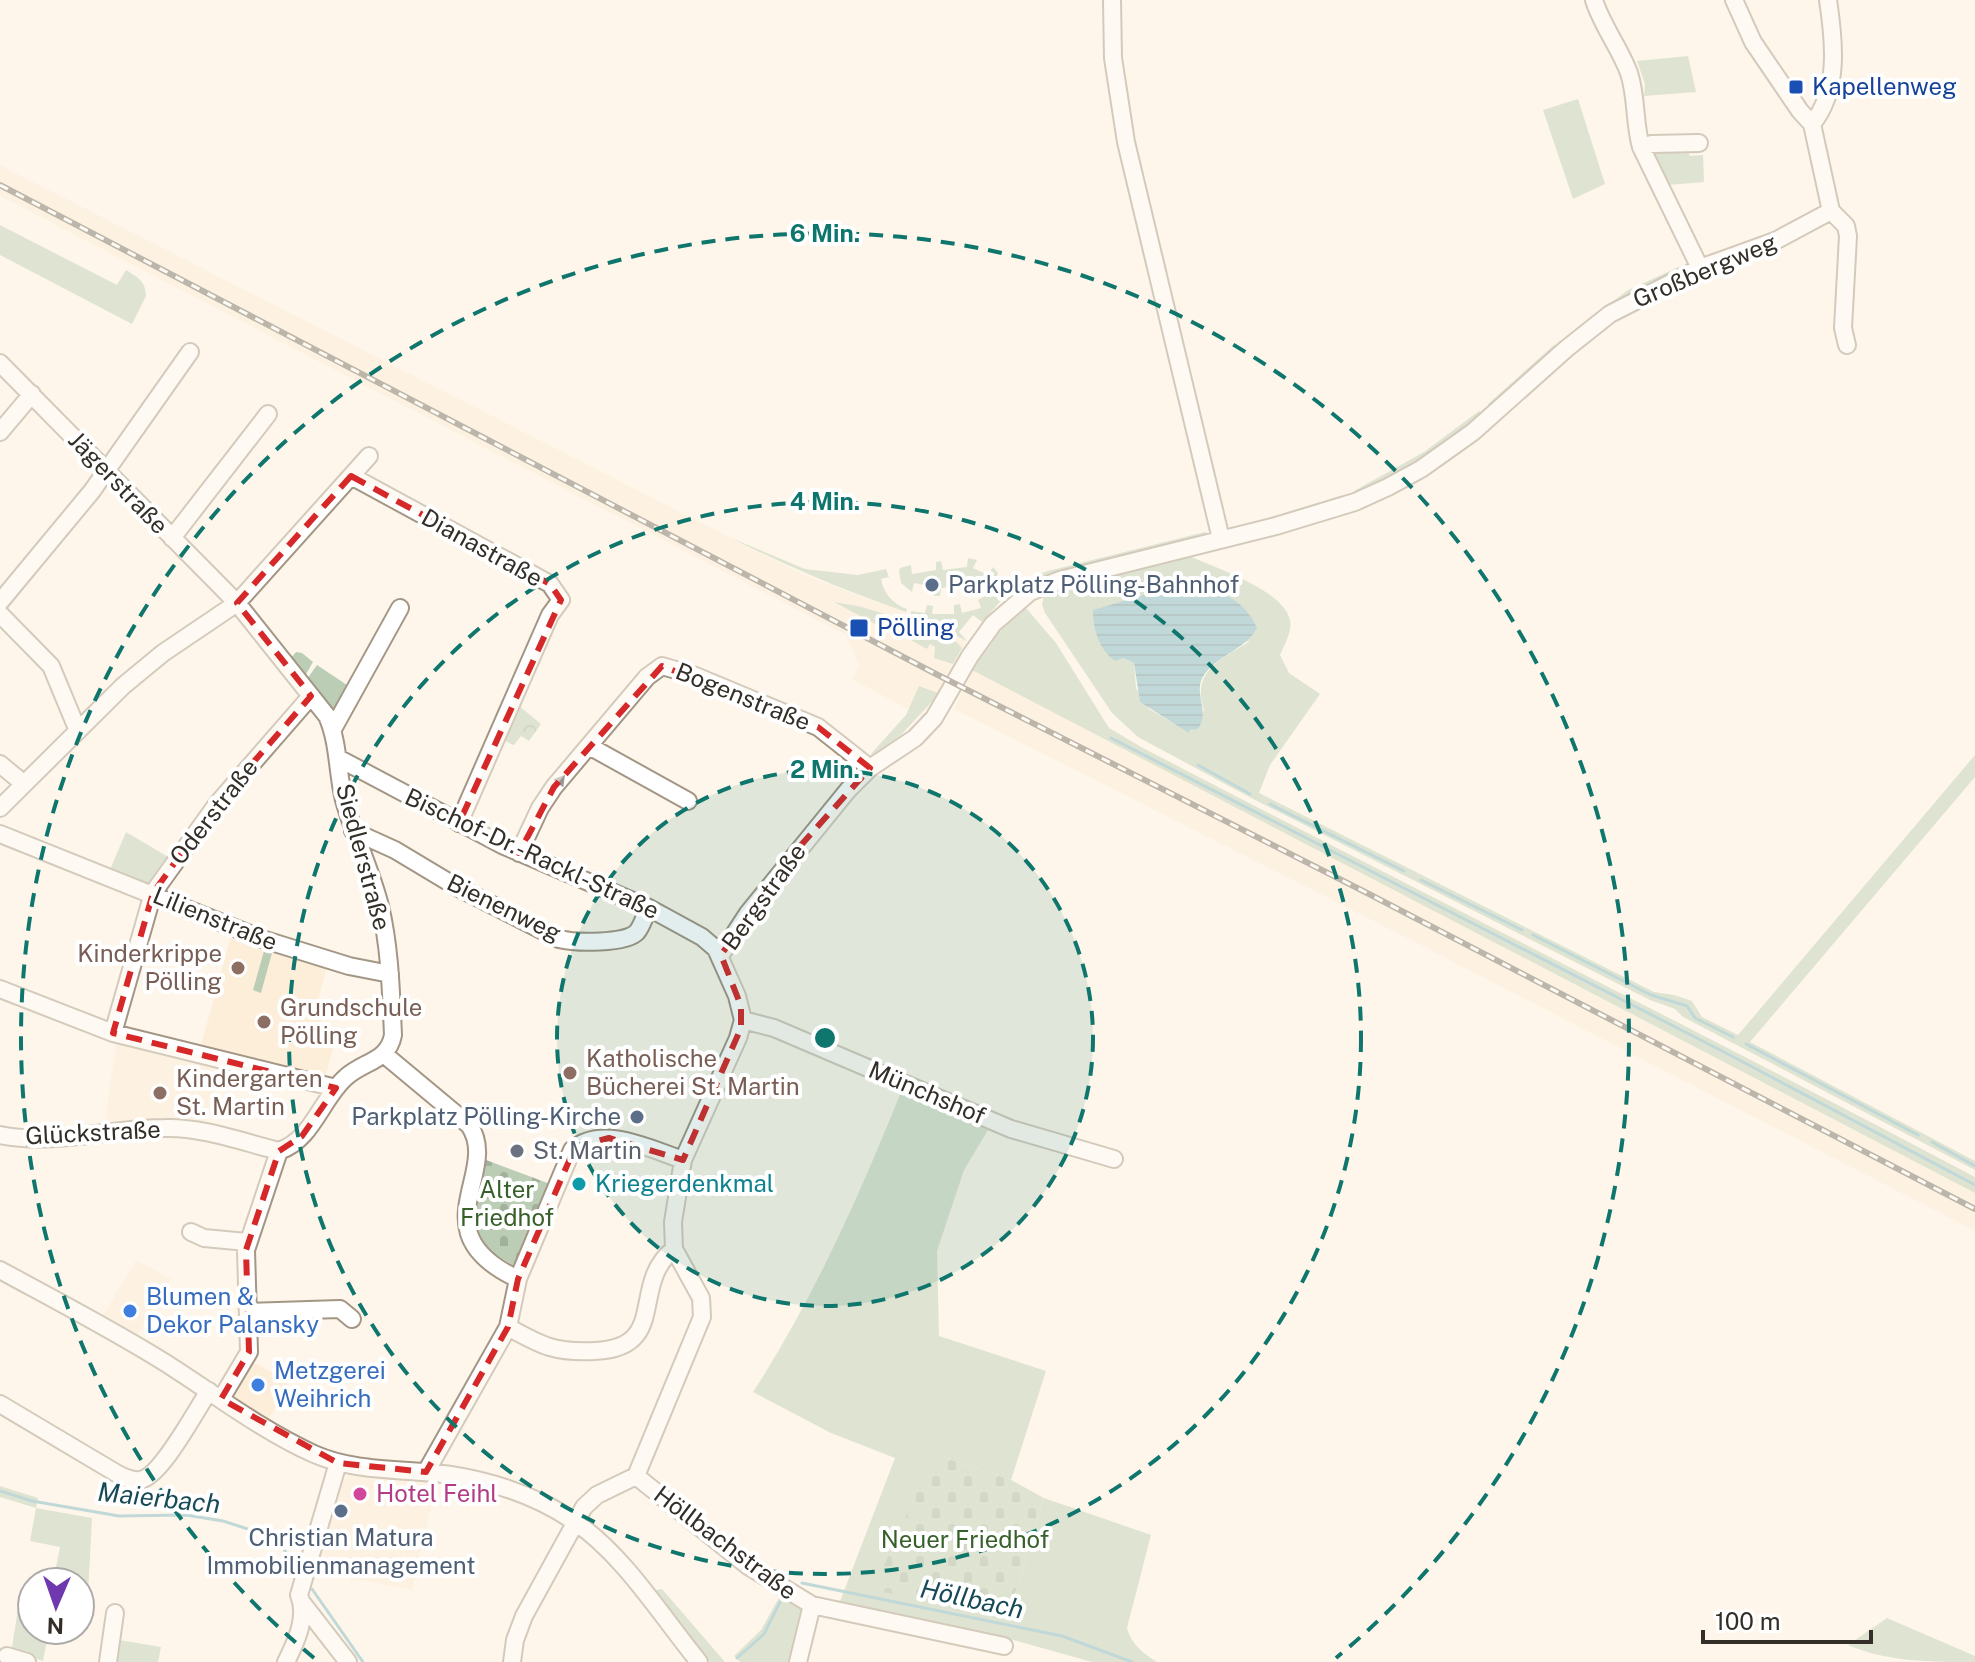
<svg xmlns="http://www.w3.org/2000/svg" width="1975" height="1662" viewBox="0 0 1975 1662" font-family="'Public Sans',sans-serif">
<defs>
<pattern id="cemetery-stones" width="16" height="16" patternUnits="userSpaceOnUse" patternTransform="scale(2)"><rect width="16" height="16" fill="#bbceb5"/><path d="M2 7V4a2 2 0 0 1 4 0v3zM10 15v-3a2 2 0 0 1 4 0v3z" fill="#a1b19c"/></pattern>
<pattern id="park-crowns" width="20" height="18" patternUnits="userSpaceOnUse" patternTransform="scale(2)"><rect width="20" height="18" fill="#bbceb5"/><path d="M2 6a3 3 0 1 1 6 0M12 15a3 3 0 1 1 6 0" fill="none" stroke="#a1b19c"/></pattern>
<pattern id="water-rules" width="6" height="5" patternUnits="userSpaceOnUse" patternTransform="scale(2)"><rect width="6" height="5" fill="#79b3c4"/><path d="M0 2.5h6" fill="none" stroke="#64929f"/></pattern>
</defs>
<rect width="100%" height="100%" fill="#fef6ea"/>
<path fill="#fdeeda" d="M0 165 804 575 927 620 967 641 937 696 921 716 852 679 859 666 846 635 0 196Z
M972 670 1975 1193V1231L1370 919 954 709Z
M231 936 327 967 317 1004 325 1007 317 1036 335 1042 324 1081 200 1049Z
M116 1043 218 1066 205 1129 106 1125 105 1120Z
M136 1260 171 1279 137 1336 103 1315Z
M250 1361 284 1378 288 1385 267 1422 234 1399 232 1395Z
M361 1473 437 1481 412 1590 312 1571 340 1482 350 1475Z"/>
<path fill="#bbceb5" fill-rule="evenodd" d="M1688 56 1696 92 1644 96 1645 84 1637 61Z
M1578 99 1605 184 1573 199 1543 110Z
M1656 147H1685L1690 156 1703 155 1704 182 1668 185 1654 154Z
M0 225 117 285 126 270C137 277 146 281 146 296L132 324 0 255Z
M1683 265 1686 267 1610 308 1608 305 1628 290Z
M1554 345H1558L1490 409 1488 404Z
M1479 411 1485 414 1426 461 1357 496 1354 491 1424 452Z
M1343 495H1348V499L1234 531 1232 529Z
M1205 532 1209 534 1207 538 1037 582 1030 580 1034 576 1048 571Z
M731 538 805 569 858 575 886 569 889 577 881 579C884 594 893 604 907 609L906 612C845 591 789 567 731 538Z
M1187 555C1213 567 1284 590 1290 620 1292 632 1285 644 1280 655L1289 673 1320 694 1270 765 1259 793 1654 992 1674 995 1692 1001 1702 1017 1738 1035 1975 755V777L1750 1042 1975 1161V1170L1683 1017 1675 1009 1650 1000 1255 800 1138 737 1112 713 1045 613 1042 604 1044 596 1065 586ZM1250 641C1221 660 1191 670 1204 710L1189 732 1149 709 1136 688 1134 663 1123 658Z
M968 558 977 560 973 568 988 575 993 567 998 573 996 579 982 587 979 580 967 584 969 592 963 593 961 585 941 588 940 596H934V587L914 583 912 592 901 583 899 572 900 568 911 565 912 574 936 570V562L941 561 943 570 967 567Z
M1009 582 1015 585 982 622 973 615 959 632 967 641 911 614V611L925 613 927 605 933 606 932 614H954V605L960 604 962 613 981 608 978 600Z
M834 602 858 606 892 616 886 627 879 623 877 625Z
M1026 608 1056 643 1109 728 1143 748C1420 892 1699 1031 1975 1177V1193L972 670 999 632Z
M897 617C919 624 947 629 962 648L953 664 934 658 935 647 930 644 927 649 891 629Z
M296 652 302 653 313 662 305 676 291 658Z
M317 665 350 687 336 708 332 709 307 679Z
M919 686 938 693 937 696 902 734 873 756 871 754 906 715Z
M126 832 170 858 152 887 109 872Z
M264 951 272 953 261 993 253 990Z
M901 1092 988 1130 964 1170 937 1251 939 1336 1046 1371 1011 1480 934 1454 1008 1617 1044 1498 1151 1535 1127 1628C1131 1644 1144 1654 1157 1662H1092L1006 1638 839 1604 895 1458 831 1433 753 1392C814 1298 859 1196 901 1092Z
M0 1486 38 1498 36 1508 92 1518 88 1594 80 1593V1582H53L60 1547 30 1541 36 1508 0 1497Z
M662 1589 725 1662H710L658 1596 656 1590Z
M21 1590 32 1592V1630H49L43 1661 17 1653 12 1647Z
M781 1594 803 1610 794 1662H740L734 1656 761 1630Z
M1887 1618 1975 1656V1662C1931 1662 1887 1662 1848 1645Z
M119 1640 161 1647 158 1662H115Z"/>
<path fill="url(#cemetery-stones)" d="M481 1158 553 1185 515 1266C459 1237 473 1211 481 1158Z
M934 1454 1011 1480 1044 1498 1008 1617 873 1590Z"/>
<path fill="url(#park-crowns)" d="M518 705 541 724 529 741 521 736 514 745 501 739Z"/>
<path fill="url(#water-rules)" d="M1182 584C1214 587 1244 597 1257 628 1245 650 1219 654 1204 675 1192 692 1211 711 1198 729L1190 730 1189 733 1140 702 1134 663 1123 658 1115 661C1099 649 1093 630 1093 610Z"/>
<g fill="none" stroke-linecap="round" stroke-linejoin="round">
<path stroke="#79b3c4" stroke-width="3" d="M1111 738 1726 1053 1975 1185
M1198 765 1250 794
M1270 804 1404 871
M1421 880 1522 930
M1533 935 1651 995 1687 1006 1695 1018 1733 1037
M1746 1044 1918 1135
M1932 1142 1975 1166
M0 1491 32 1501 119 1516 186 1515 223 1521 276 1538 298 1570
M802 1583 1062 1636 1132 1662
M312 1589 363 1662
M737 1658 764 1634 780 1602"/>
<g stroke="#a39685" stroke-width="20">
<path id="minor" d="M1112 0 1113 58 1126 142 1221 539
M1594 0C1602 26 1620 48 1629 73 1637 97 1634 123 1641 147L1700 268
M1734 0 1753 42 1800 111 1812 124 1831 211 1846 226 1848 236 1843 328 1847 345
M1812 124C1840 90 1834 40 1828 0
M1641 147 1652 144 1699 143
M0 363 237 603 327 716C339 743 337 772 344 800 354 836 371 870 380 906 390 948 391 992 393 1035 388 1062 363 1061 345 1078 321 1100 312 1140 279 1151L246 1250 249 1352 221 1399
M0 432 32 394
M351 476 550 584 561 600 550 615 459 823
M172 538 268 414
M0 602 92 491 190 352
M0 614 51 666 78 731
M333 729 400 608
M589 746 688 801
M338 758 502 845 649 908 702 937 716 949 737 996 743 1020 738 1038 683 1160 673 1222 674 1249 701 1298 702 1317 636 1476 597 1495 584 1507 524 1616 515 1640 512 1662
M0 764 23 783
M0 808 123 686 163 653 237 603 369 456
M353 831 395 850 455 886 559 939C575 943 626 944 637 932 642 926 645 915 649 908
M0 834 262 939 349 966 390 974
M519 853 540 808 554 787 647 677 662 666 693 675 818 727 870 768
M720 956 748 913 848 790 870 768 915 738 934 718 970 656 993 624 1030 592 1060 580 1276 526 1355 502 1388 487 1421 469 1473 432 1566 349 1610 314 1700 268 1775 241 1831 211
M0 989 113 1033 336 1088
M743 1020 774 1028 1011 1129 1114 1159
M113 1033 153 893 217 804 311 696
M385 1055 469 1125C502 1172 417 1232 518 1279
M0 1135C55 1146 110 1128 165 1128 203 1127 242 1142 279 1151
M191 1232 204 1238 247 1242
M0 1270C55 1300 111 1329 164 1362 213 1393 261 1430 314 1454 357 1473 405 1468 451 1475 494 1482 539 1497 575 1522 624 1555 662 1617 699 1662
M249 1312 340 1309 352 1319
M508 1327C542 1346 555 1353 595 1351 670 1348 629 1284 674 1249
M0 1404 116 1473C123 1477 131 1481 140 1480 161 1477 196 1410 209 1391
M426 1472 508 1327 518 1279 572 1150C603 1124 650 1149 683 1160
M636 1476 748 1566 812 1605 1004 1646
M303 1604 348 1662
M7 1656 27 1662
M108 1662 115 1613
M286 1662C296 1642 308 1617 299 1595L338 1463
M798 1662 812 1605"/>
</g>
<use href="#minor" stroke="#fff" stroke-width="16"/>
<g stroke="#6d675e" stroke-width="6">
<path id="rail" d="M0 185 934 673 1369 894 1975 1209"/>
</g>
<use href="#rail" stroke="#fff" stroke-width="3" stroke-dasharray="9" stroke-linecap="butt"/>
</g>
<defs><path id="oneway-solid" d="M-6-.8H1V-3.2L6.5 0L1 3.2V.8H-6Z" transform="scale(2)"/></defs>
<use fill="#999693" href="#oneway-solid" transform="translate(557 785) rotate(-52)"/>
<path d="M0 0H1975V1662H0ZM351 476 550 584 561 600 459 823 519 853 554 787 662 666 818 727 870 768 793 854 721 955 741 1006V1028L683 1160 609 1138 575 1147 518 1279 508 1327 426 1472 338 1463 221 1399 249 1352 246 1250 279 1151 302 1136 336 1088 113 1033 153 893 217 804 311 696 237 603Z" fill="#fef6ea" fill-opacity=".55" fill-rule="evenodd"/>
<path fill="none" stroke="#d62828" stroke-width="6" stroke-dasharray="16 10" stroke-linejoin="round" d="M351 476 550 584 561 600 459 823 519 853 554 787 662 666 818 727 870 768 793 854 721 955 741 1006V1028L683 1160 609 1138 575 1147 518 1279 508 1327 426 1472 338 1463 221 1399 249 1352 246 1250 279 1151 302 1136 336 1088 113 1033 153 893 217 804 311 696 237 603Z"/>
<circle cx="825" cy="1038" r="268" fill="#0f766e" fill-opacity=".12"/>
<g fill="none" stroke="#0f766e" stroke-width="4" stroke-dasharray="14 10">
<circle cx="825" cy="1038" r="268"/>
<circle cx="825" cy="1038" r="536"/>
<path d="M314 1658A804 804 0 1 1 1336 1658"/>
</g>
<g fill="#1a4fb4" stroke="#fff" stroke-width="3">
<rect x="1788" y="79" width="16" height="16" rx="4"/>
<rect x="849" y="618" width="20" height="20" rx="4"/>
</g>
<g fill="#5c6f8a" stroke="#fff" stroke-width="3">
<circle cx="932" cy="585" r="8"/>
<circle cx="637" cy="1117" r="8"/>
<circle cx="341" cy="1511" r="8"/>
</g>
<g fill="#8d6e63" stroke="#fff" stroke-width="3">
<circle cx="238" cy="968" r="8"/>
<circle cx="264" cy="1022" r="8"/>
<circle cx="570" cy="1073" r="8"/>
<circle cx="160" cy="1093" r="8"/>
</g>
<circle fill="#6b7280" stroke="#fff" stroke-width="3" cx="517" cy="1151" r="8"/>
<circle fill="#0f9aa8" stroke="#fff" stroke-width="3" cx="579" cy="1184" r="8"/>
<g fill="#3f7fe0" stroke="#fff" stroke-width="3">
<circle cx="130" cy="1311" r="8"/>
<circle cx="258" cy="1385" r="8"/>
</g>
<circle fill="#d1479c" stroke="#fff" stroke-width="3" cx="360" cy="1494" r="8"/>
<g text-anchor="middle" stroke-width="8" stroke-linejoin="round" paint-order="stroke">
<g font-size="24" fill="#164399" stroke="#fff" text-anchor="start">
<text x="1812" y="95">Kapellenweg</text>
<text x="877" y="636">Pölling</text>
</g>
<g font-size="24" fill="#332e27" stroke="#fff">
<text transform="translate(1705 271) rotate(-23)" y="8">Großbergweg</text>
<text transform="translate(118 483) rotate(46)" y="8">Jägerstraße</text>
<text transform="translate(482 548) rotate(29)" y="8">Dianastraße</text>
<text transform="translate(743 697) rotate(22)" y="8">Bogenstraße</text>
<text transform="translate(214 812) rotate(-52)" y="8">Oderstraße</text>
<text transform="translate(532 854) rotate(25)" y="8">Bischof-Dr.-Rackl-Straße</text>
<text transform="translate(363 857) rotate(75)" y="8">Siedlerstraße</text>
<text transform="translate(764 897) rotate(-54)" y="8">Bergstraße</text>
<text transform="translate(504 908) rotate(26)" y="8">Bienenweg</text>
<text transform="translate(215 919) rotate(22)" y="8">Lilienstraße</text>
<text transform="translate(927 1093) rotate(23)" y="8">Münchshof</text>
<text transform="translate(93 1133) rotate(-3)" y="8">Glückstraße</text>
<text transform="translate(725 1543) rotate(37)" y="8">Höllbachstraße</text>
</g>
<g font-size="24" fill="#4e5e75" stroke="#fff" text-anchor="start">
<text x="948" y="593">Parkplatz Pölling-Bahnhof</text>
<text x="621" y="1125" text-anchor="end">Parkplatz Pölling-Kirche</text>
<text x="341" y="1546" text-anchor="middle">Christian Matura<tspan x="341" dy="28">Immobilienmanagement</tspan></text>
</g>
<g font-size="24" fill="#785e54" stroke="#fff" text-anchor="start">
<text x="222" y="962" text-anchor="end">Kinderkrippe<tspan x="222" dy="28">Pölling</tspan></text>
<text x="280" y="1016">Grundschule<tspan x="280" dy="28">Pölling</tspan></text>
<text x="586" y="1067">Katholische<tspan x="586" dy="28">Bücherei St. Martin</tspan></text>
<text x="176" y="1087">Kindergarten<tspan x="176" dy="28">St. Martin</tspan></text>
</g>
<g font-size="24" fill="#5b616d" stroke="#fff" text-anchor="start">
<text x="533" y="1159">St. Martin</text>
</g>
<g font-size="24" fill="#0d838f" stroke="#fff" text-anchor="start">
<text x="595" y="1192">Kriegerdenkmal</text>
</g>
<g font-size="24" fill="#37602a" stroke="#fff">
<text x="507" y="1198">Alter<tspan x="507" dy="28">Friedhof</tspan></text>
<text x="965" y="1548">Neuer Friedhof</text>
</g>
<g font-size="24" fill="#366cbe" stroke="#fff" text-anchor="start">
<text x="146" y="1305">Blumen &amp;<tspan x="146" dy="28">Dekor Palansky</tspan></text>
<text x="274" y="1379">Metzgerei<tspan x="274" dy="28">Weihrich</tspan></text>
</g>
<g font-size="24" fill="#b23c85" stroke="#fff" text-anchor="start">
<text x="376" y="1502">Hotel Feihl</text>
</g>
<g font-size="26" font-style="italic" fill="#174a57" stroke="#fff">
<text transform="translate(159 1498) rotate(6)" y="9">Maierbach</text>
<text transform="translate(972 1599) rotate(12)" y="9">Höllbach</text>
</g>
</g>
<circle cx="825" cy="1038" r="12" fill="#0f766e" stroke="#fff" stroke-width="4"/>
<g font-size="24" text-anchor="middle" font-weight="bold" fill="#0f766e" stroke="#fff" stroke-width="8" stroke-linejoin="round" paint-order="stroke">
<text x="825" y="242">6 Min.</text>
<text x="825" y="510">4 Min.</text>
<text x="825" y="778">2 Min.</text>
</g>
<g transform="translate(56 1606) rotate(182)"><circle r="38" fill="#ffffff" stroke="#adaba9" stroke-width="2"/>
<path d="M0-6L14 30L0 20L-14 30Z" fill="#7038ae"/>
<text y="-12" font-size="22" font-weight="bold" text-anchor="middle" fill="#332e27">N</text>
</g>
<path d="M1703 1630v12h168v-12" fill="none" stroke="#332e27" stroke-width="4"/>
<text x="1715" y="1630" font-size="24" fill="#332e27" stroke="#ffffff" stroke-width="6" paint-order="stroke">100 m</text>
</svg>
